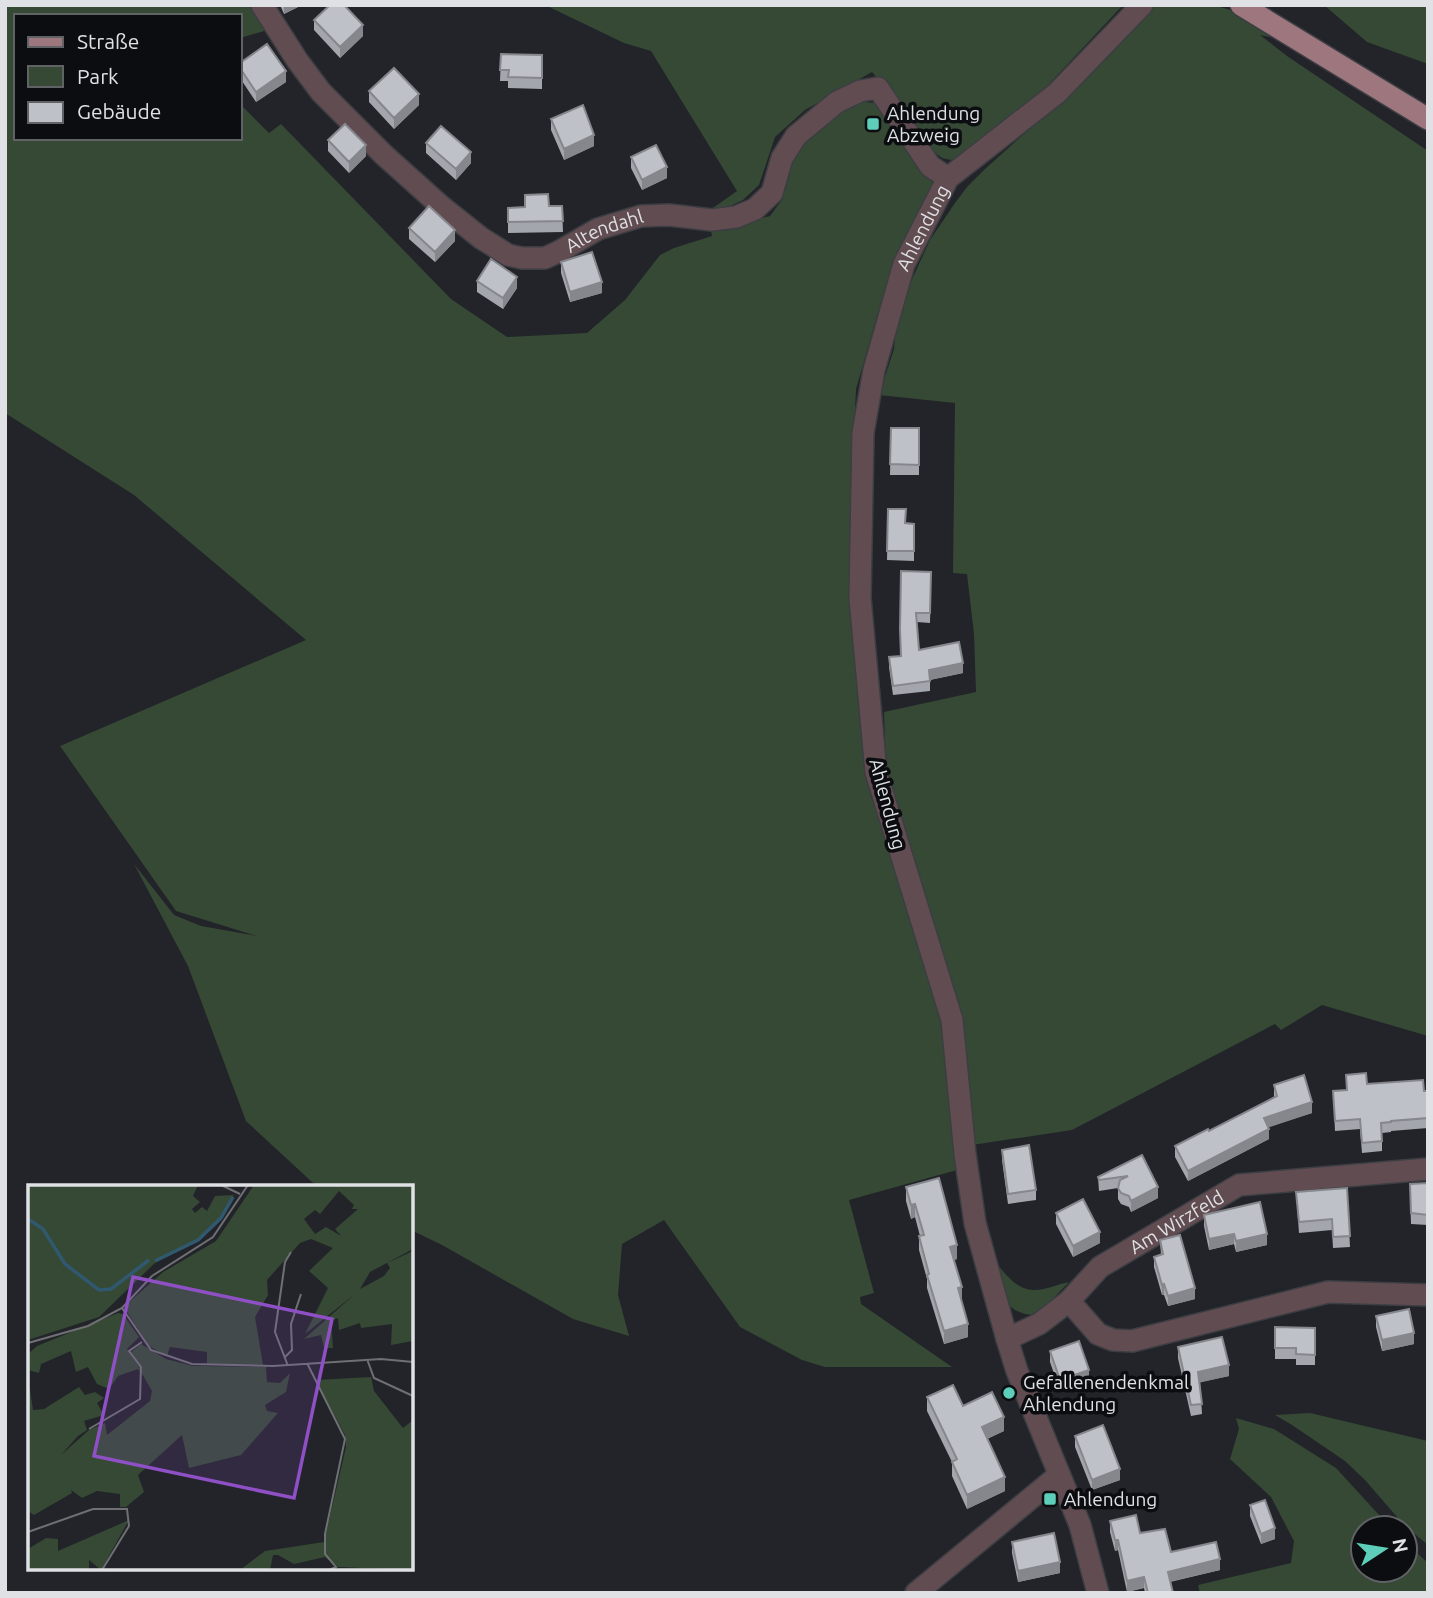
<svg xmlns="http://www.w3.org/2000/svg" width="1433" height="1598" viewBox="0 0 1433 1598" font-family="Ubuntu,sans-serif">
<rect width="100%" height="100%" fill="#222429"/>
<path fill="#354935" d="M5 5H256L271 29 240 38V16H16V138H240V104L269 133 281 124 451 299 507 337 587 333 625 300 660 255 674 248 712 236 711 230 770 216 781 201 789 177 792 152 816 121 863 102 876 103 931 179 933 187 896 267 878 313 856 389 852 475 850 611 864 718 869 773 943 1026 957 1170 849 1200 874 1293 860 1297 861 1304 952 1367H825L802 1360 740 1327 664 1220 622 1244 618 1295 629 1336 573 1319 442 1245 411 1230V1187H322L312 1182 246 1121 188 966 134 864 174 915 201 926 257 936 176 911 60 746 306 640 134 495 5 413Z
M545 5H1123L1038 96 980 149 951 160 942 158 926 146 897 104 872 72 805 110 775 137 759 185 743 200 709 216 703 215 737 191 651 51 624 43Z
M1156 5C1178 5 1205 1 1227 9 1247 16 1266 29 1285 40L1260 35 1287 56 1428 151V1036L1322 1005 1281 1030 1275 1024 1072 1130 972 1145 886 769 884 712 976 692 974 634 967 574 953 573 955 403 879 395 894 349 898 310 930 240 955 203 967 187 985 169 1025 133 1128 30Z
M1324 5H1428V64L1367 42Z
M991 1257C1003 1270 1015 1291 1035 1290 1046 1290 1058 1284 1069 1282 1059 1292 1048 1306 1036 1312 1031 1316 1032 1315 1026 1314 999 1309 997 1279 991 1257Z
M1310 1413 1428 1441V1545L1404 1525 1365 1480 1345 1461 1292 1425 1275 1415Z
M1236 1418 1274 1429 1336 1468 1391 1528H1363V1570H1405V1542L1428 1563V1593H1200L1198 1585 1291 1563 1294 1541 1271 1497 1230 1459 1239 1429Z"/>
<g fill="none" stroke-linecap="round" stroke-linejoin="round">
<g stroke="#3c3e43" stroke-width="24">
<g id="minor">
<path id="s1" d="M262 5 297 60 321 92 384 155 442 207 481 238 508 255 522 258H545L560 251 598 229 641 216 669 215 712 220 736 217 755 209 772 193 782 158 796 136 837 102 860 91 878 88 930 166 948 178"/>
<path d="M1069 1301 1098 1334 1113 1340 1132 1341 1328 1292 1428 1295"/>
<path id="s2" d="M1007 1339 1039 1324 1069 1301 1100 1267 1239 1185 1428 1169"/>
<path d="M916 1593 1059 1475"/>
<path id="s3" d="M1098 1593 1080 1525 1017 1371 1007 1339 975 1223 965 1154 952 1020 876 772 860 598 863 433 874 370 904 264 948 178 1057 93 1142 5"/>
</g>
</g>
<g stroke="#3c3e43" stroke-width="24">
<path id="major" d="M1241 5 1428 119"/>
</g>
<use href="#minor" stroke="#614d51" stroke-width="21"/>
<use href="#major" stroke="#9d767e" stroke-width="21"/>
</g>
<path fill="#a3a6ac" d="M280 5H302L284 14Z
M314 20 363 36 340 58 314 30Z
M501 54 542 55V89L508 88V81H500Z
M240 63 286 82 256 102 240 78Z
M369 91 419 105 394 129 369 102Z
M551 119 594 146 564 160 551 130Z
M328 140 366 156 349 173 328 151Z
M426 143 471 163 456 180 426 153Z
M631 157 667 178 642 190 631 168Z
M562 206 563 232 508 233V208Z
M409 228 455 241 435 262 409 239Z
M561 262 602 293 570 302 561 273Z
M477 281 517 288 503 309 477 292Z
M891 428H919V475H890Z
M888 509 906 523 914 524V561L887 560Z
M931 572 930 623 917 622 919 650 963 673 930 680V691L893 695 889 667V657L901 656 900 629Z
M1346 1075 1367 1084 1428 1091V1128L1391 1131V1132L1382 1133V1151L1362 1153 1360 1129 1335 1131 1333 1091 1346 1090Z
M1274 1085 1312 1113 1268 1127 1269 1139 1188 1181 1175 1157V1146L1209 1131 1274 1097Z
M1002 1150 1036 1190V1200L1008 1204 1002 1160Z
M1142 1155 1158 1198 1131 1212 1129 1207 1121 1204 1118 1199V1188L1099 1191 1098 1177Z
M1428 1183V1225L1411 1224 1410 1195Z
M906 1187 957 1259 954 1260 968 1337 944 1344 927 1288V1279L919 1250V1236H920L915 1217 911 1219 906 1201Z
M1347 1188 1350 1247 1333 1248 1332 1230 1299 1233 1296 1192Z
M1056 1213 1100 1243 1073 1257 1056 1224Z
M1204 1215 1267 1245 1236 1252 1234 1244 1209 1250 1204 1226Z
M1160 1240 1195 1299 1168 1306 1164 1295H1162L1154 1267V1257L1161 1255Z
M1376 1316 1414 1344 1382 1351 1376 1327Z
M1275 1327 1315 1328V1365H1296V1359H1275Z
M1178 1347 1229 1376 1200 1382 1202 1414 1191 1416 1178 1358Z
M1050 1351 1089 1381 1060 1391 1050 1362Z
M927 1397 963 1406 1004 1431 987 1439 1005 1491 967 1509 952 1476V1462L927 1411Z
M1075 1436 1120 1480 1092 1490 1075 1447Z
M1250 1505 1275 1539 1261 1544 1250 1516Z
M1110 1521 1140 1533 1171 1552 1220 1570 1170 1582 1173 1593H1145L1144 1588 1127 1592 1118 1550 1115 1551 1110 1532Z
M1012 1542 1060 1573 1018 1582 1012 1553Z"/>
<path fill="#85878c" d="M284 5H302L284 14Z
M363 25V36L340 58V47Z
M286 71V82L256 102V92Z
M419 94V105L394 129V118Z
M594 135V146L564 160V149Z
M366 145V156L349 173V162Z
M471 152V163L456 180V169Z
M667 167V178L642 190V180Z
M455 230V241L435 262V252Z
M517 277V288L503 309V298Z
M602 282V293L570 302V292Z
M963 663V673L929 680V670Z
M1312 1102V1113L1264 1129V1118Z
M1269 1129V1139L1188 1181V1171Z
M1158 1187V1198L1131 1212V1201Z
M915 1204V1217L911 1219V1205Z
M1100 1232V1243L1073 1257V1246Z
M1234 1234V1244L1209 1250V1239Z
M1267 1234V1245L1236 1252V1241Z
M957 1245V1259L950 1261V1247Z
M1164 1284V1295H1162V1285Z
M962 1287V1300L958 1302V1288Z
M1195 1288V1299L1168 1306V1296Z
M968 1324V1337L944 1344V1331Z
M1414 1333V1344L1382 1351V1340Z
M1229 1365V1376L1198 1383V1372Z
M1089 1370V1381L1060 1391V1380Z
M1004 1417V1431L982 1441V1427Z
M1120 1469V1480L1092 1490V1480Z
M1005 1477V1491L967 1509V1495Z
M1275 1528V1539L1261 1544V1534Z
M1115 1540H1118V1550L1115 1551Z
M1220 1559V1570L1168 1582V1572Z
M1060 1562V1573L1018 1582V1571Z
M1144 1577V1588L1127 1592V1581Z"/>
<path fill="#bec1c8" stroke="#85878c" stroke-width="2" d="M330 5H344L363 25 340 47 314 20Z
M267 44 286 71 256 92 240 68V63Z
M501 54 542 55V78L508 77 509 70H500Z
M394 68 419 94 394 118 369 91Z
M583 105 594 135 564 149 551 119Z
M345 124 366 145 349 162 328 140Z
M441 126 471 152 456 169 426 143Z
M656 145 667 167 642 180 631 157Z
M548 194 549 206H562L563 221 508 222V208L525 207V195Z
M429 206 455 230 435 252 409 228Z
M592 252 602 282 570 292 561 262Z
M491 259 517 277 503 298 477 281Z
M891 428H919V465L890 464Z
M888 509H906L905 523 914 524V551H887Z
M901 571 931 572 930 613H916L919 650 959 642 963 663 929 670 930 681 893 686 889 657 901 656 900 629Z
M1366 1073 1367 1084 1423 1080 1424 1091H1428V1118L1391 1121V1122L1381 1123 1382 1141 1362 1143 1360 1119 1335 1121 1333 1091 1347 1090 1346 1075Z
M1304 1075 1312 1102 1264 1118 1269 1129 1188 1171 1175 1146 1208 1129 1209 1131 1277 1096 1274 1085Z
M1029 1145 1036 1190 1008 1194 1002 1150Z
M1142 1155 1158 1187 1131 1201 1129 1196 1121 1193 1118 1188 1120 1180 1128 1176 1099 1180 1098 1177Z
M939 1178 957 1245 950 1247 962 1287 958 1288 968 1324 944 1331 927 1275 929 1274 919 1236 924 1235 915 1204 911 1205 906 1187Z
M1428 1183V1215L1411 1213 1410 1184Z
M1347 1188 1350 1236 1333 1237 1332 1219 1299 1222 1296 1192Z
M1083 1199 1100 1232 1073 1246 1056 1213Z
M1260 1202 1267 1234 1236 1241 1234 1234 1209 1239 1204 1215Z
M1180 1235 1195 1288 1168 1296 1164 1284 1162 1285 1154 1257 1163 1254 1160 1240Z
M1409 1309 1414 1333 1382 1340 1376 1316Z
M1275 1327 1315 1328V1355L1296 1354V1348H1275Z
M1222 1337 1229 1365 1198 1372 1202 1404 1191 1405 1178 1347Z
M1079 1341 1089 1370 1060 1380 1050 1351Z
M953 1385 963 1406 992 1392 1004 1417 982 1427 1005 1477 967 1495 952 1462 957 1459 927 1397Z
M1103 1425 1120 1469 1092 1480 1075 1436Z
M1265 1500 1275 1528 1261 1534 1250 1505Z
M1136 1515 1140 1533 1165 1529 1171 1552 1216 1542 1220 1559 1168 1572 1173 1593H1148L1144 1577 1127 1581 1118 1540H1115L1110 1521Z
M1054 1533 1060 1562 1018 1571 1012 1542Z"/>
<g fill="#5dceb9" stroke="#0c0d10" stroke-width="2.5">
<rect x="866" y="117" width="14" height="14" rx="3.5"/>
<circle cx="1009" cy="1393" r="7"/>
<rect x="1043" y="1492" width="14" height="14" rx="3.5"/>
</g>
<g text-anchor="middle" stroke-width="7" stroke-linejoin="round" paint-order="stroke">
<g font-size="19" fill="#dfe1e4" stroke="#0c0d10" text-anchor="start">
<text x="887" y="120">Ahlendung<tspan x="887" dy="22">Abzweig</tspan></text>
<text x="1023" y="1389">Gefallenendenkmal<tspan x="1023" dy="22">Ahlendung</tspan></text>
<text x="1064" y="1506">Ahlendung</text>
</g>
<g font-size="19" fill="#dfe1e4" stroke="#0c0d10">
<text dy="7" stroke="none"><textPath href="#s3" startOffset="1409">Ahlendung</textPath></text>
<text dy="7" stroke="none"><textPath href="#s1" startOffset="457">Altendahl</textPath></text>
<text transform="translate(888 804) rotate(75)" y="7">Ahlendung</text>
<text dy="7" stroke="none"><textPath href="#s2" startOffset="208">Am Wirzfeld</textPath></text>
</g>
</g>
<g transform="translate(28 1185)">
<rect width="385" height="385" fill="#222429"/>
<path d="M0 0H170L165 11 172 17 164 24 167 28 174 22 179 26 187 11 206 10 189 39 171 56 129 76 71 132 0 155ZM226 0H385V64L342 87 332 104 356 91 362 83 359 78 385 66V156L363 160 364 139 333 143 332 138 311 145 310 133 303 136 305 163H296L293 150 276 154 327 109 277 149 300 103 281 86 305 63 283 54 272 58 239 95 240 110 227 132 235 180 179 179V167L142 162 139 171 121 161 97 124 100 118 135 87 188 56ZM311 6 326 20 324 24H330L307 44 313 51 298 42 287 49 276 34 287 25 292 29ZM90 128 95 129 111 152 99 164 111 183 112 189 110 184 90 191 81 204 69 199 60 182 48 187 43 166 13 179 11 188 0 185V169L9 161ZM113 159 138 174 165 181 238 182 239 197 252 198 262 188 258 207 237 220 239 226 250 228 213 270 161 283 154 250 110 290 116 307 98 322H92V309L69 306 54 313 43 305 44 308 6 330 0 326V191L5 225 16 224 51 202 57 210 67 207 76 213 69 218 76 230 56 236 59 245 50 251 33 270 61 245 77 238 79 250 122 216 124 206 102 168ZM343 192 346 206 375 243 385 235V385L310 382 297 372 266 379 250 370H245L242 385H212L237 366 296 357 318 262 317 250 288 195ZM101 335 73 385 61 375V385H0V364L18 353 30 354V366Z" fill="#354935" fill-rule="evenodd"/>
<path fill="none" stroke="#30586f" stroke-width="3.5" d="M0 34 15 44 37 79 71 105 83 104 121 75M127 76 170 55 193 33 205 12"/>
<path fill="none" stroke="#6e7074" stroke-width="2" d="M193 0 212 9M94 123 123 165 164 179 245 181 353 174 385 177M0 158 60 141 94 123 124 91 185 52 220 0M257 172 264 165 263 139 273 109M339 174 346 193 385 211M279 178 317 254 297 349V369L308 382 301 385M260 181 247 147 257 77 263 67M61 244 112 214 113 182 101 166 114 157M0 347 65 324H99L101 341 74 385"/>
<path fill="#8f50c6" fill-opacity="0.15" stroke="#8f50c6" stroke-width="3.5" d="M105 92 304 134 266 313 66 271Z"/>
<rect width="385" height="385" fill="none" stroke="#dfe1e4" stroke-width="3.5"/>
</g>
<rect width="1433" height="1598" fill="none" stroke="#dfe1e4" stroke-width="14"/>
<rect x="14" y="14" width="228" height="126" fill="#0c0d10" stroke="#606265" stroke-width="2"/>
<rect x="28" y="37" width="35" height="10" fill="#9d767e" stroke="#606265" stroke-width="2"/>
<text x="77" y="49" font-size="21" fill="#dfe1e4">Straße</text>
<rect x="28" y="66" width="35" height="21" fill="#354935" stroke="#606265" stroke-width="2"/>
<text x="77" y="84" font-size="21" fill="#dfe1e4">Park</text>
<rect x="28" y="102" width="35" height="21" fill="#bec1c8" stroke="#606265" stroke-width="2"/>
<text x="77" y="119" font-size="21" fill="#dfe1e4">Gebäude</text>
<g transform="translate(1384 1549) rotate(78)"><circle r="33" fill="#0c0d10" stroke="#606265" stroke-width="2"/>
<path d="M0-5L12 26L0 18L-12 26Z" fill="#5dceb9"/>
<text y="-10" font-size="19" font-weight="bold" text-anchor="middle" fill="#dfe1e4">N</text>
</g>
</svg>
